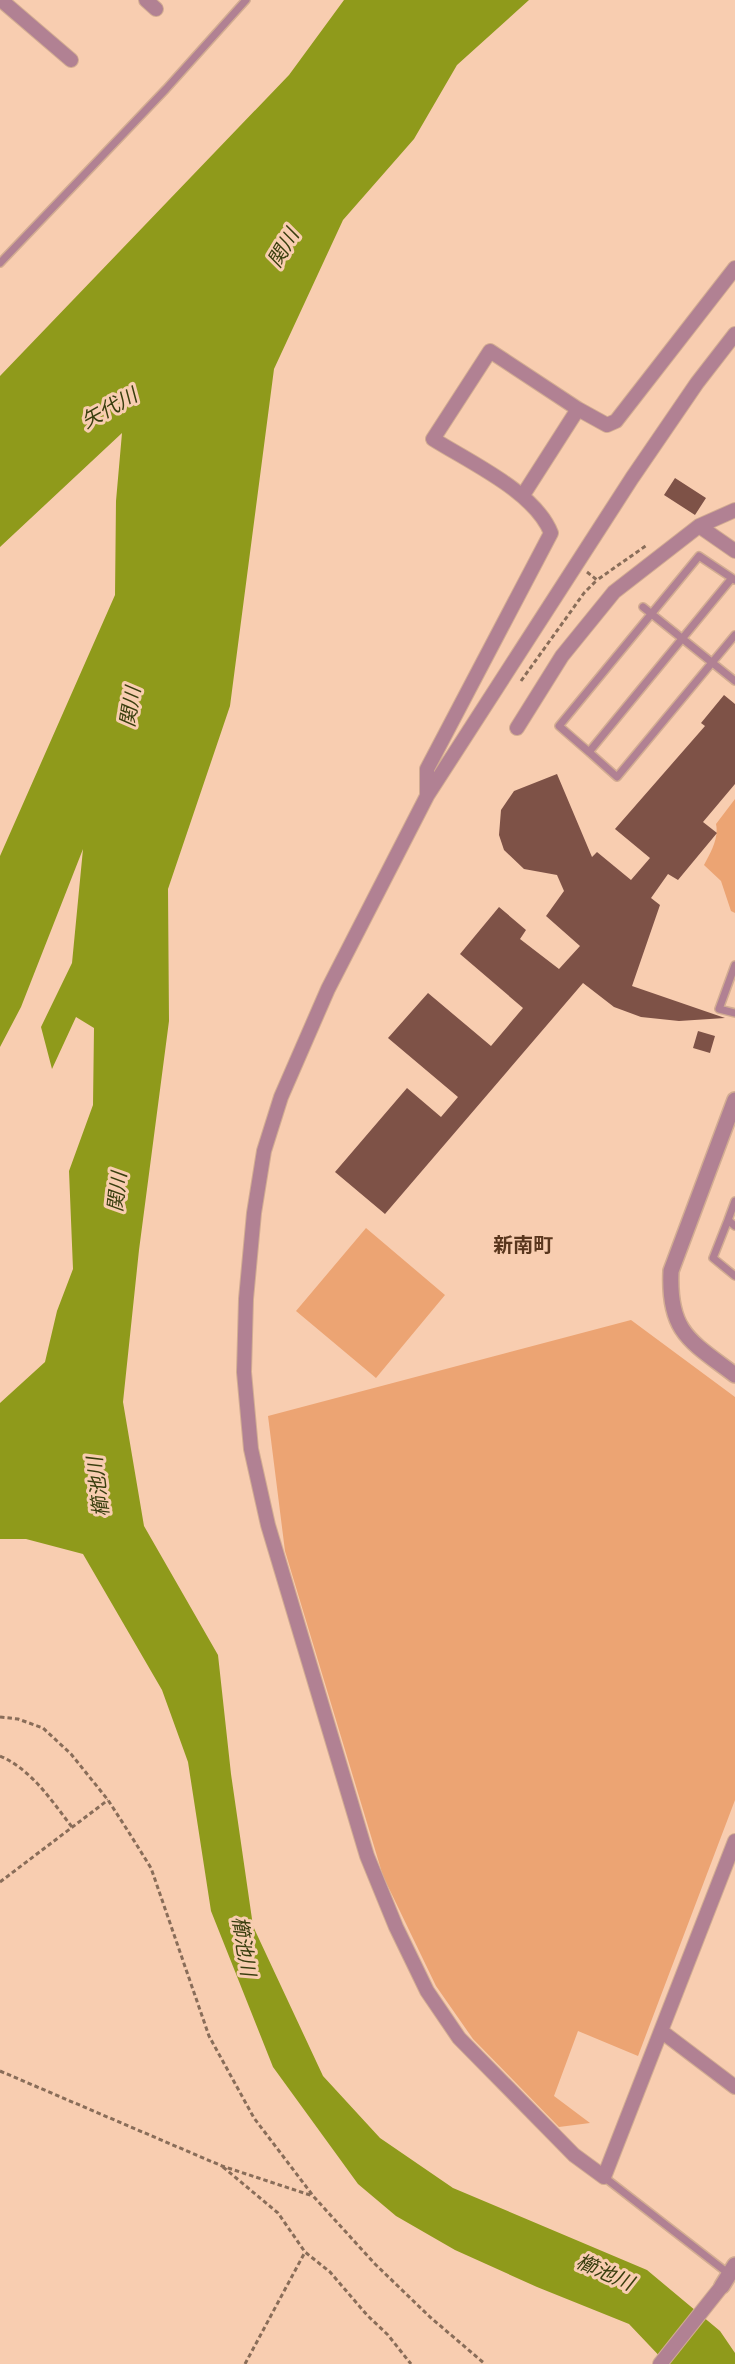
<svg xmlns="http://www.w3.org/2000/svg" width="735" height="2364" viewBox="0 0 735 2364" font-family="'Fira Sans','Noto Sans JP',sans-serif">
<rect width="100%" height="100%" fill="#f8cdb0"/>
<path fill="#eca473" d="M735 799V913L731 911 721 881 704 865C711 852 719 838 716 824Z
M366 1228 445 1295 376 1378 296 1311Z
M631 1320 735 1397V1800L638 2056 578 2031 554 2096 590 2123 559 2127 473 2039 436 1986 383 1876 285 1551 268 1416Z"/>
<path fill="#8f9a1b" d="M344 0H529L457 65 414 139 343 220 274 369 230 706 168 889 169 1021 139 1250 123 1402 144 1526 218 1655 231 1774 253 1926 323 2076 380 2138 453 2188 647 2270 720 2331 735 2353V2364H667L629 2324 537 2287 455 2250 396 2216 358 2184 273 2067 211 1911 188 1762 162 1690 83 1554 26 1539H0V1403L45 1362 57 1311 73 1269 69 1171 93 1105 94 1028 76 1017 52 1069 41 1027 72 963 83 849 21 1007 0 1047V856L115 595 116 501 122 433 0 547V376L289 75Z"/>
<path fill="#7e5247" d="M675 478 706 498 695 515 664 495Z
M724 695 735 704V784L703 822 717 833 678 880 668 874 651 898 660 905 632 986 725 1018 679 1021 641 1017 614 1007 583 983 385 1214 335 1172 407 1088 441 1117 458 1097 388 1038 428 993 491 1046 523 1008 460 954 499 907 526 930 520 939 559 969 580 946 546 916 564 891 557 875 524 869 504 850 499 835 501 810 514 791 557 774 592 857 597 852 631 880 650 858 615 829 705 726 701 723Z
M698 1031 715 1036 710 1053 693 1048Z"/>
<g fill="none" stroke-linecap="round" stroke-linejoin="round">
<g stroke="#d2ac92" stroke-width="10">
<path id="service" d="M0 263 166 89 246 0
M732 578 589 752 617 777 735 635
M643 607 735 681
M589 752 559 726 699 556 735 580
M735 965 719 1009 735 1013
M728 1220 735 1201
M735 1226 728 1220 713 1258 735 1276
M604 2177 729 2274"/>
</g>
<g stroke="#d2ac92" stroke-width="16">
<path id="minor" d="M1 0 71 60
M146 0 156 9
M735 334 697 383 632 478 427 796 328 989 281 1097 264 1151 254 1213 246 1299 244 1372 251 1449 268 1525 367 1856 396 1927 427 1991 459 2038 574 2155 604 2177 735 1841
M578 409 607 425 616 421 735 268
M699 526 735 551
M517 728 562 656 614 592 699 526 735 510
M427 796V769L551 533C535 492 471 463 433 439L490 351 578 409 523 495
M661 2031 735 2087
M660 2364 722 2286"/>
</g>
<g stroke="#d2ac92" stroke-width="18">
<path id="tertiary" d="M735 1100 671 1271C668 1332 690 1341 735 1375
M722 2286 735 2265"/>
</g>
<path stroke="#896d59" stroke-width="3" stroke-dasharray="4.5 3" stroke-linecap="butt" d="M587 572 597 580 647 545
M521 681 584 593 597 580
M0 1717 18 1719 43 1728 71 1754 108 1800 128 1831 151 1868 209 2036 254 2118 314 2197 375 2264 430 2317 485 2364
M0 1756C32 1770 51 1800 72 1827
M0 1882 108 1800
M0 2071 222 2166 313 2196
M223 2167 278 2213 305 2252 330 2272 367 2315 388 2335 411 2364
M245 2364 305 2252"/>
<use href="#service" stroke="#b18193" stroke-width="7"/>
<use href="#minor" stroke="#b18193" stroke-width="14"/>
<use href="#tertiary" stroke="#b18193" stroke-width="15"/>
</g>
<g text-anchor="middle" stroke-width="6" stroke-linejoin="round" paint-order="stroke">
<g font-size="20" font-style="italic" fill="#393e0e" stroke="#f8cdb0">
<text transform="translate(283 248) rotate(-59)" y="7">関川</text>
<text transform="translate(109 408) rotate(-29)" y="7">矢代川</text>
<text transform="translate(130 707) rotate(-81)" y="7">関川</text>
<text transform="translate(117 1192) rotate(-84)" y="7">関川</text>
<text transform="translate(98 1487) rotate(-97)" y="7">櫛池川</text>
<text transform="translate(244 1946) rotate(81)" y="7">櫛池川</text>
<text transform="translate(605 2272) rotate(24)" y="7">櫛池川</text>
</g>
<g font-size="20" font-weight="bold" fill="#59361d" stroke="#f8cdb0">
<text x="523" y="1252">新南町</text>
</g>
</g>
</svg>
